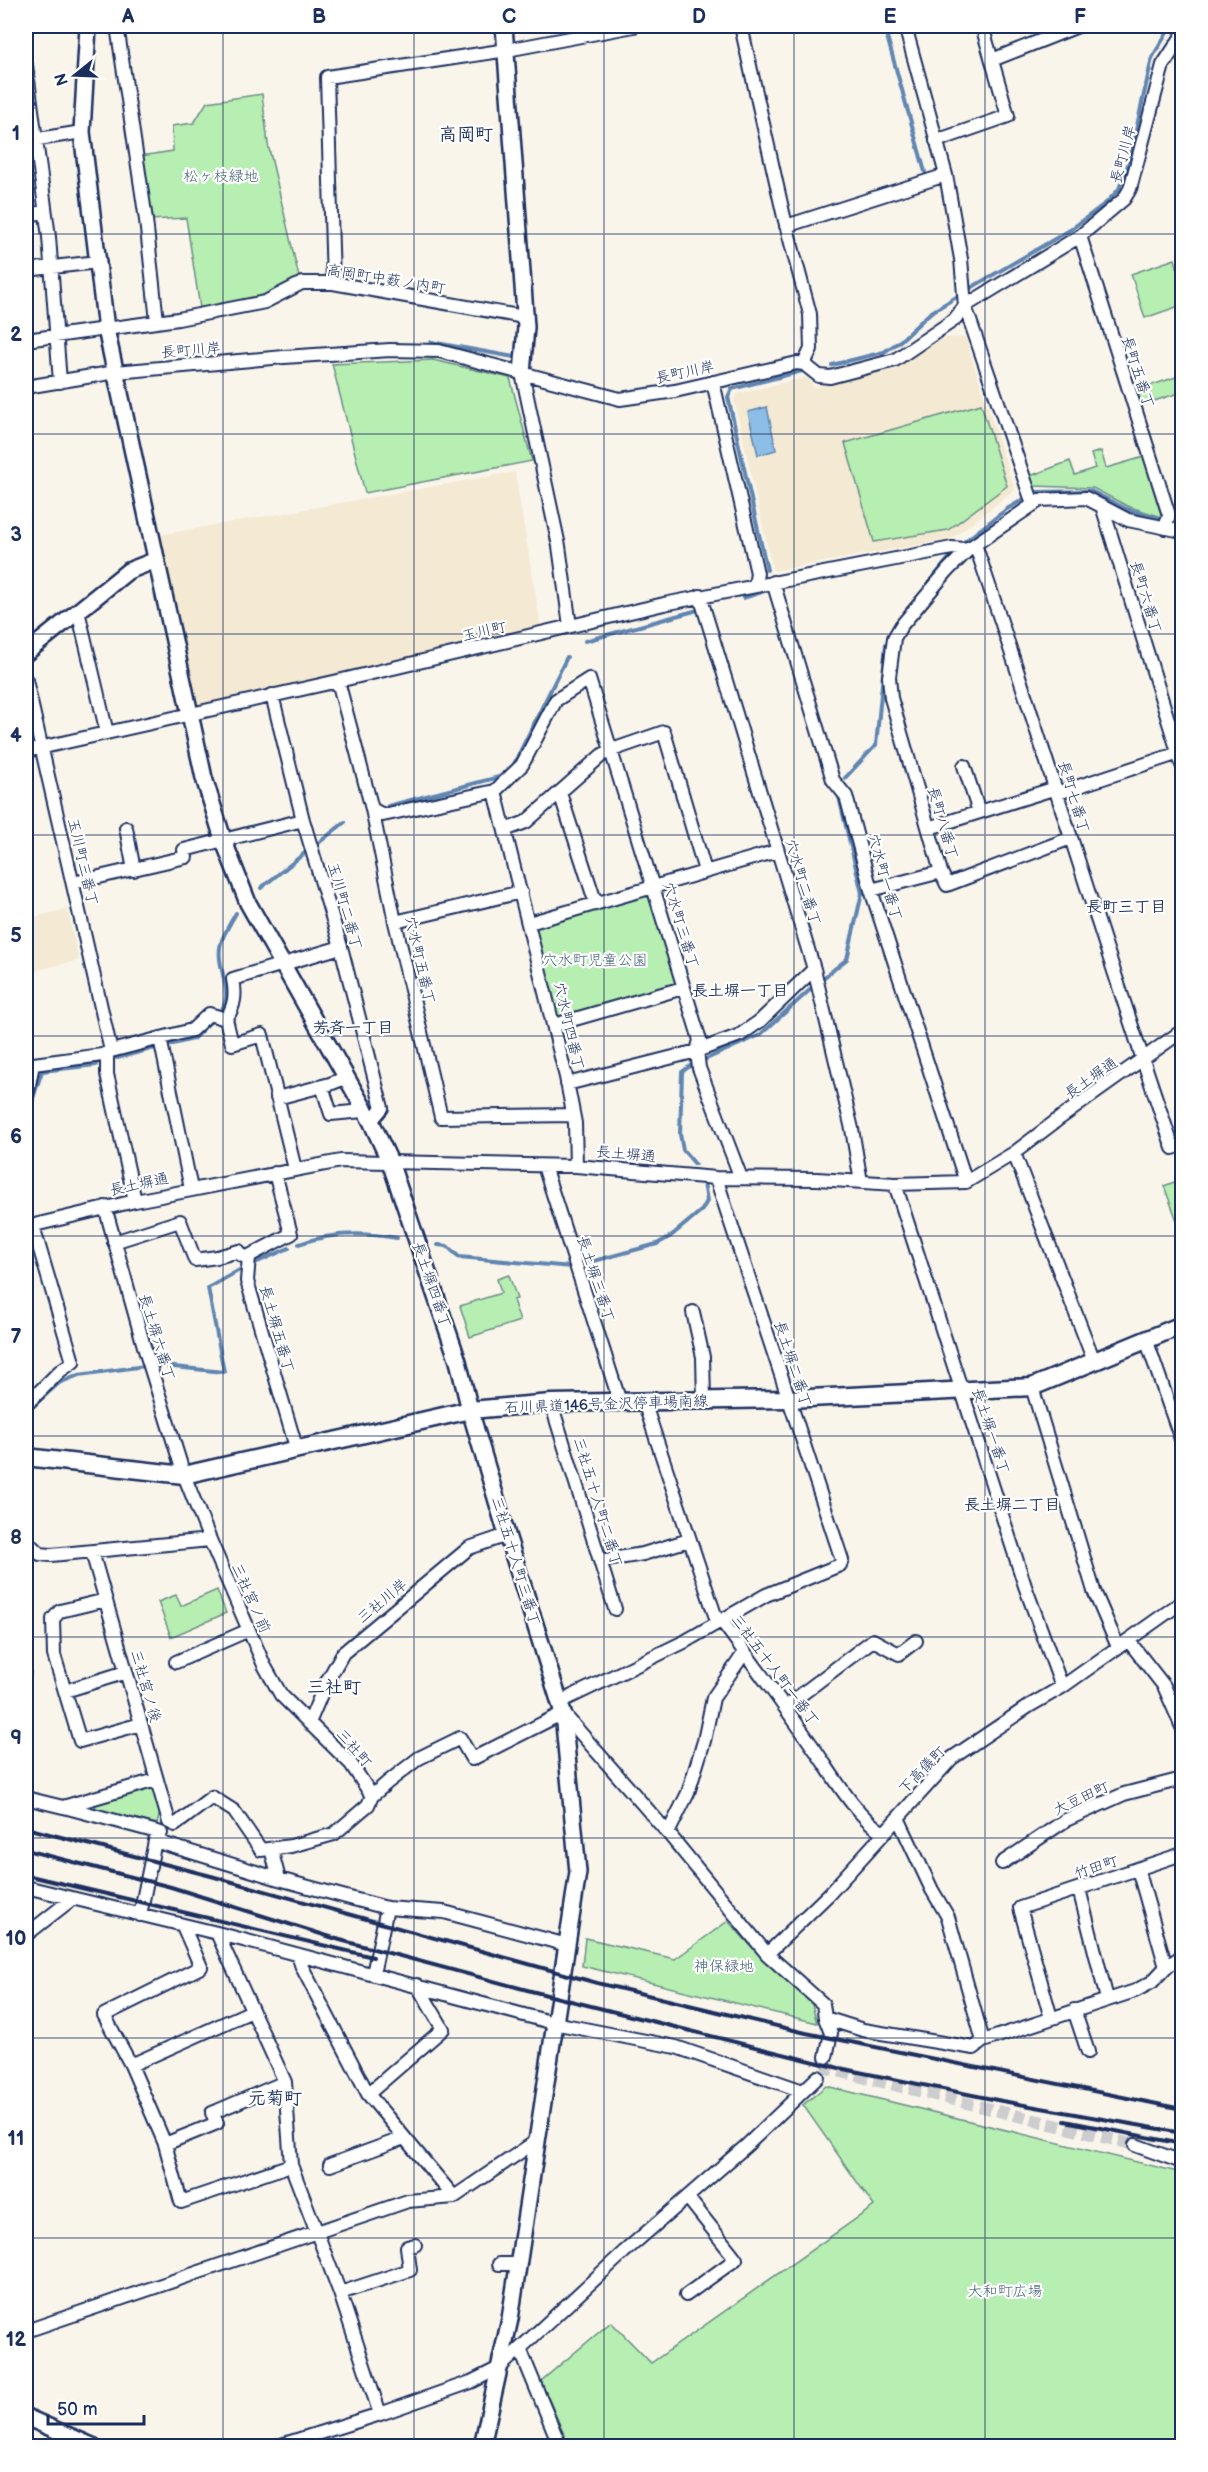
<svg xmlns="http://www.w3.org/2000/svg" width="1208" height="2472" viewBox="0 0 1208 2472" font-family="'Balsamiq Sans','Klee One',sans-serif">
<rect width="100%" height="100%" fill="#faf5eb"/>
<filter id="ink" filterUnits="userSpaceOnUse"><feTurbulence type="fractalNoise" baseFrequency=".0167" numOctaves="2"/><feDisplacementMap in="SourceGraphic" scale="12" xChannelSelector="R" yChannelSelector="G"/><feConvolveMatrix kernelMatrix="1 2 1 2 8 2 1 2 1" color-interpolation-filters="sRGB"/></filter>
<g filter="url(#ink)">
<path fill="#f4e9d3" d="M965 337 1015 490 951 539 773 571 734 399 739 393 808 377 814 388 826 385 900 362 945 338Z
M515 472 541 627 196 706 159 535Z
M67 909 79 960 26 973V919Z"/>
<path fill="#b7eeb1" stroke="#698e88" stroke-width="1.5" d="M262 94 268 144 299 277 262 297 200 308 186 218 150 220 141 156 173 151 172 126 194 123 207 102Z
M1175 259 1182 284V305L1145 318 1131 274Z
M433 360 510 378 532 461 365 493 332 364Z
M1182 375V392L1139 406 1134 391Z
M981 404 1007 486 948 530 874 542 845 443Z
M1101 451 1106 468 1144 457 1162 517 1127 506 1093 488 1034 486 1030 476 1070 461 1075 475 1095 468 1091 454Z
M644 896 650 898 675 982 672 986 562 1020 557 1016 536 930 538 927Z
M1182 1179V1234L1164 1186Z
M509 1275 517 1299 513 1300 520 1321 470 1337 460 1306 501 1293 497 1279Z
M217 1590 226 1613 171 1637 158 1602 176 1595 181 1606Z
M150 1788 155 1790 161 1808 157 1824 96 1810 95 1804Z
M728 1921 763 1959 811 2001 817 2023 582 1966 585 1938 675 1959Z
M826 2086 1182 2173V2429L1178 2446H569L541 2381 611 2322 651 2363 874 2206 803 2105Z"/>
<path fill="#8cbee8" stroke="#5f85b1" stroke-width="1.5" d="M767 407 776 450 758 455 748 412Z"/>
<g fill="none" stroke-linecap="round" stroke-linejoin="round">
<path stroke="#5f85b1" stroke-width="4" d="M884 26 925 172
M969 289 1070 230 1107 202 1119 189 1129 162 1152 58 1171 26
M431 342 514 357
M832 365 884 352 899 342 930 313 958 296
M961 544 1007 509 1036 492 1091 491 1126 509 1179 524
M767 570 728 397 732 389 806 370
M928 584 954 552
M743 598 762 592
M585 641 698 610
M845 778 876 745 886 644 889 639
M388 806 499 777 513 766 567 657
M316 845 345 822
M261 888 306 852
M822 979 847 959 862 893 839 797
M219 1013C237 994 214 966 221 943 224 933 231 922 236 913
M169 1045 193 1039 214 1018
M117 1058 155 1048
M704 1060 760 1035 812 988
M694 1063 682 1072 680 1134 683 1150 695 1164
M26 1127 32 1114 31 1104 42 1071 96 1065
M299 1244C331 1232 364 1232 397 1238
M438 1245 447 1246 459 1257 572 1267
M253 1264 289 1248
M579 1265 657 1244 671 1236 702 1210 707 1201 704 1183
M154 1365 224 1372 208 1288 243 1268
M27 1438 29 1410 59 1383 79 1375 145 1366
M27 1476 33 1533
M26 1683 29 1679 30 1671 26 1613 33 1561"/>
<path stroke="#cdcdcf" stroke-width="12" stroke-dasharray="12 6" stroke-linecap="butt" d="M822 2067 1135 2145"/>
<g stroke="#1b2f5e" stroke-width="16">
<path id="minor" d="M117 26 146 220 157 321
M741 26 784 217 810 314 811 349 804 364
M905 26 946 175 961 259 965 306 1033 504
M992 60 1078 26
M26 65 49 237 60 382
M26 141 82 132
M936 141 1008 116 982 26
M26 215 45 212
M786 226 946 175
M1080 236 1169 515 1165 528
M26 270 98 262
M333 283 327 77 507 50 634 26
M26 340 178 319 265 302 302 283H333L524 317
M522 373 559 546 570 626
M713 382 757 573 755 586
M26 387 116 372 284 357 390 350 439 351 620 399 675 391 797 363 804 364 819 376 830 377 895 360 954 320 965 306 1080 236 1124 199 1130 189 1163 65 1182 36
M1102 506 1182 765
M773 582 833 780 846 796 871 890 966 1182
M700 596 814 969 852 1129 861 1182
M78 611 107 733
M26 680 111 1051
M338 681 372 809 395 922 441 1117 573 1115
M272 695 303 820 341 947 382 1108 371 1121
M26 751 338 681 664 604 952 548 964 549 971 547 1040 500 1086 498 1128 520 1182 531
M964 766 979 812
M495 791 566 1077 575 1123 576 1166
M560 793 596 904
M1058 793 1179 753
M372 809 383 815 495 791 522 765 556 700 589 679 700 1040 697 1051 699 1068 741 1178
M126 828 134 870
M929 828 1056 788
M505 830 526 822 602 755 612 750 664 732 705 871
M1071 838 947 885 941 872 891 698 889 677 894 638 901 626 948 570 971 547 977 550C1045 748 1104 950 1173 1148L1182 1145
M73 883 186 857 184 850 303 820
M871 890 941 872
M395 922 521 892
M529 923 777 851
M226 1019C235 1006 236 994 233 979L341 947
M554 1025 683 988
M160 1038 191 1189
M107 1053V1074L135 1201
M26 1065 102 1055 111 1051 192 1030 209 1014 226 1019 232 1044 262 1035 295 1169
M567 1084 697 1051 740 1035 760 1021 814 969
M322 1086 331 1114 363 1111
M277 1098 330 1084 345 1078
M26 1101 33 1064
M1014 1153 1094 1361
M544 1166 620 1402
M275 1173 291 1234 249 1256 247 1281 296 1447
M895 1184 1025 1586 1062 1687
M105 1207 145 1350 184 1475 210 1540 264 1665 281 1695 351 1764 372 1796
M26 1227 135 1201 341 1161 576 1166 716 1178 817 1179 895 1184 966 1182 1014 1153 1060 1118 1182 1031
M114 1242 180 1221 195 1260 217 1257 239 1251 241 1255 249 1259
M693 1312 703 1357 704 1400
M1146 1339 1182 1442
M1032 1387 1094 1591 1118 1647
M644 1402 716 1618 721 1620C752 1662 783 1704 813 1747 835 1778 852 1811 883 1833
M551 1403 615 1609
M26 1405 60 1371 73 1362 33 1226
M26 1531 27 1542 40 1554 51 1555 210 1540
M92 1552 169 1822 175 1825 212 1797 234 1811 261 1850 291 1846 334 1834 368 1805 372 1796 388 1782 419 1758 460 1738 472 1759 563 1713 668 1833 767 1954 823 2004 825 2018 831 2033 826 2057
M600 1561 643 1554 689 1540
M106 1600 60 1611 53 1619 54 1655 80 1741 141 1724
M1128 1640 1164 1686 1182 1727
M176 1662 249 1630
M65 1691 126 1672
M560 1702 684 1642 766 1595 840 1565 842 1560 716 1178
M785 1707 873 1640 899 1654 916 1641
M309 1723 325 1685 343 1653 469 1548 507 1535
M26 1798 63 1807 156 1780
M64 1807 161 1833
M898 1818 932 1890 948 1917 983 2041 1135 1991 1152 1982 1166 1967 1182 1956
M668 1833 688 1793 704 1741 713 1698 745 1652
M155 1841 279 1879 387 1908 444 1912 567 1945
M271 1849 279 1879
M1002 1863 1066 1820 1124 1794 1182 1779
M1138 1869 1166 1967
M26 1887 217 1933 554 2023 676 2047 803 2091
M1079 1889 1107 1999
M140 1915 155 1841 160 1835
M217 1933 285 2082 291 2165 340 2293 380 2414
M26 1935 72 1899
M767 1954 829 1894 952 1758 1029 1706 1062 1687 1182 1602
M298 1955 302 1967 368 2094 454 2197
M373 1974 387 1908
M1074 2010 1088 2052
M252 2011 131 2065 165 2144 181 2202 291 2165
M825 2018 863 2030 974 2048 983 2041
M1051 2018 1020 1908 1182 1854
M131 2065 104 2015 201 1967 183 1926
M368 2094 443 2029 417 1985
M165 2144 217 2123 212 2113 285 2082
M1135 2145 1182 2162
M330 2165 404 2138
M499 2264H517
M340 2293 410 2270 407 2247 415 2245
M686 2295 736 2259 688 2198
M26 2331 408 2201 454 2197 538 2140
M520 2349 560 2446
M278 2446 380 2414 471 2382 499 2368 624 2252 746 2146 818 2077"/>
</g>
<g stroke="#1b2f5e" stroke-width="20">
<path id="tertiary" d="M88 26 82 132 106 329 204 778 223 839 248 903 371 1121 390 1162 458 1361 470 1410 507 1535 563 1713 578 1872 510 2319 482 2446
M504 26 526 327 522 373
M26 653 128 571 156 560
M26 2417 92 2446"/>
</g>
<g stroke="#1b2f5e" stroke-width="21">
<path id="secondary" d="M26 1457 184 1475 470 1410 551 1403 789 1399 1032 1387 1182 1325"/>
</g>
<use href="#minor" stroke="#fff" stroke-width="12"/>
<use href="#tertiary" stroke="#fff" stroke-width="15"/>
<use href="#secondary" stroke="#fff" stroke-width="16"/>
<path stroke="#1b2f5e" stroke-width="4" d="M26 1828 211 1876 597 1983 806 2033 1182 2109
M26 1850 171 1887 340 1940 531 1991 839 2068 1002 2101 1182 2133
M26 1875 373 1957
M1065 2121 1182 2144"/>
</g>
</g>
<path fill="none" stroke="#1b2f5e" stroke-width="1.5" stroke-opacity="0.55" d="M223 26V2446M414 26V2446M604 26V2446M794 26V2446M985 26V2446M26 234H1182M26 434H1182M26 634H1182M26 835H1182M26 1036H1182M26 1236H1182M26 1436H1182M26 1637H1182M26 1838H1182M26 2038H1182M26 2238H1182"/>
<g text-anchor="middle" stroke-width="4.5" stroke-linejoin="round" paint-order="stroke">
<g font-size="15" fill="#1b2f5e" stroke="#fff">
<text transform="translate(1123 154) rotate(-75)" y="5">長町川岸</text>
<text transform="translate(386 279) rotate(9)" y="5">高岡町中薮ノ内町</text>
<text transform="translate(191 350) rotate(-5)" y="5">長町川岸</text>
<text transform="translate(685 372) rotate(-12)" y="5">長町川岸</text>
<text transform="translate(1138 372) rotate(72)" y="5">長町五番丁</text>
<text transform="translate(1146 597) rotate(73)" y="5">長町六番丁</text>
<text transform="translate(484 631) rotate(-13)" y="5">玉川町</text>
<text transform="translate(1074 797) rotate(73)" y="5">長町七番丁</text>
<text transform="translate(943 823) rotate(74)" y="5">長町八番丁</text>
<text transform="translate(83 862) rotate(77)" y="5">玉川町三番丁</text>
<text transform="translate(885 877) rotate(74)" y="5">穴水町一番丁</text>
<text transform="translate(803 882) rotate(73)" y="5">穴水町二番丁</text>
<text transform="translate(345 906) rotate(74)" y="5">玉川町二番丁</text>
<text transform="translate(681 925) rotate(73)" y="5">穴水町三番丁</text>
<text transform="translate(420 960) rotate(77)" y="5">穴水町五番丁</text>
<text transform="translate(569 1026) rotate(77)" y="5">穴水町四番丁</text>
<text transform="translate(1091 1078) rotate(-35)" y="5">長土塀通</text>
<text transform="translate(626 1154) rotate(5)" y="5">長土塀通</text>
<text transform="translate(139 1184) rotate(-12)" y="5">長土塀通</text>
<text transform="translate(596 1279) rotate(72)" y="5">長土塀三番丁</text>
<text transform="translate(432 1285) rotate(71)" y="5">長土塀四番丁</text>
<text transform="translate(277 1329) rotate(74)" y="5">長土塀五番丁</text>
<text transform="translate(157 1337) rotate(73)" y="5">長土塀六番丁</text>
<text transform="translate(793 1364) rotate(72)" y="5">長土塀二番丁</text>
<text transform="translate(606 1404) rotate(-2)" y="5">石川県道146号金沢停車場南線</text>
<text transform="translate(991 1431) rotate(72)" y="5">長土塀一番丁</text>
<text transform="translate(598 1502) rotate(73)" y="5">三社五十人町二番丁</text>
<text transform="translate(516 1561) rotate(73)" y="5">三社五十人町三番丁</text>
<text transform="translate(251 1598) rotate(66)" y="5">三社宮ノ前</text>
<text transform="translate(382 1601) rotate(-40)" y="5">三社川岸</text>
<text transform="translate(775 1670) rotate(53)" y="5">三社五十人町一番丁</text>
<text transform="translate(146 1686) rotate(74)" y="5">三社宮ノ後</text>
<text transform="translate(354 1748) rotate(49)" y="5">三社町</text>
<text transform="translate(922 1770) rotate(-46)" y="5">下高儀町</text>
<text transform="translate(1081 1798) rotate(-25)" y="5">大豆田町</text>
<text transform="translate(1096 1867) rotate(-18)" y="5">竹田町</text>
</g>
<g font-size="15" fill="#425f73" stroke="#fff">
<text x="221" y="181">松ヶ枝緑地</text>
<text x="595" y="965">穴水町児童公園</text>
<text x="724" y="1971">神保緑地</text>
<text x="1005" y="2296">大和町広場</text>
</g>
<g font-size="16" font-weight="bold" fill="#1b2f5e" stroke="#fff">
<text x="1126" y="912">長町三丁目</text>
<text x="740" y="996">長土塀一丁目</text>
<text x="353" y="1033">芳斉一丁目</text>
<text x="1012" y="1510">長土塀二丁目</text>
</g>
<g font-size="18" font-weight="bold" fill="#1b2f5e" stroke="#fff">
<text x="466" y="140">高岡町</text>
<text x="334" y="1693">三社町</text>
<text x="275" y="2104">元菊町</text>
</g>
</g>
<rect width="1208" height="2472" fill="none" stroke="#fff" stroke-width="66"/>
<g transform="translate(75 75) rotate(252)" stroke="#ffffff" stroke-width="4.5" paint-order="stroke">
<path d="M0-4.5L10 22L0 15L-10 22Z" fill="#1b2f5e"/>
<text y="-9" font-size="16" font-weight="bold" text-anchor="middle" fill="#1b2f5e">N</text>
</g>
<path d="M48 2415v9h96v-9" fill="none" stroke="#1b2f5e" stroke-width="3"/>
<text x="57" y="2415" font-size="18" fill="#1b2f5e" stroke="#ffffff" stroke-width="4.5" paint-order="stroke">50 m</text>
<rect x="33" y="33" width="1142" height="2406" fill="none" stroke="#1b2f5e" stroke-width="2"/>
<g font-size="20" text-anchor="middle" font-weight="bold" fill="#1b2f5e">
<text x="128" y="23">A</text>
<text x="319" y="23">B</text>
<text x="509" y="23">C</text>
<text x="699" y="23">D</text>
<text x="890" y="23">E</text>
<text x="1080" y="23">F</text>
<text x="16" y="140">1</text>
<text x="16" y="341">2</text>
<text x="16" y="541">3</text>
<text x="16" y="742">4</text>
<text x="16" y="942">5</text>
<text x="16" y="1143">6</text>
<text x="16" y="1343">7</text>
<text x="16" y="1544">8</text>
<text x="16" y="1744">9</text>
<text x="16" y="1945">10</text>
<text x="16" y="2145">11</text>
<text x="16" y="2346">12</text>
</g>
</svg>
